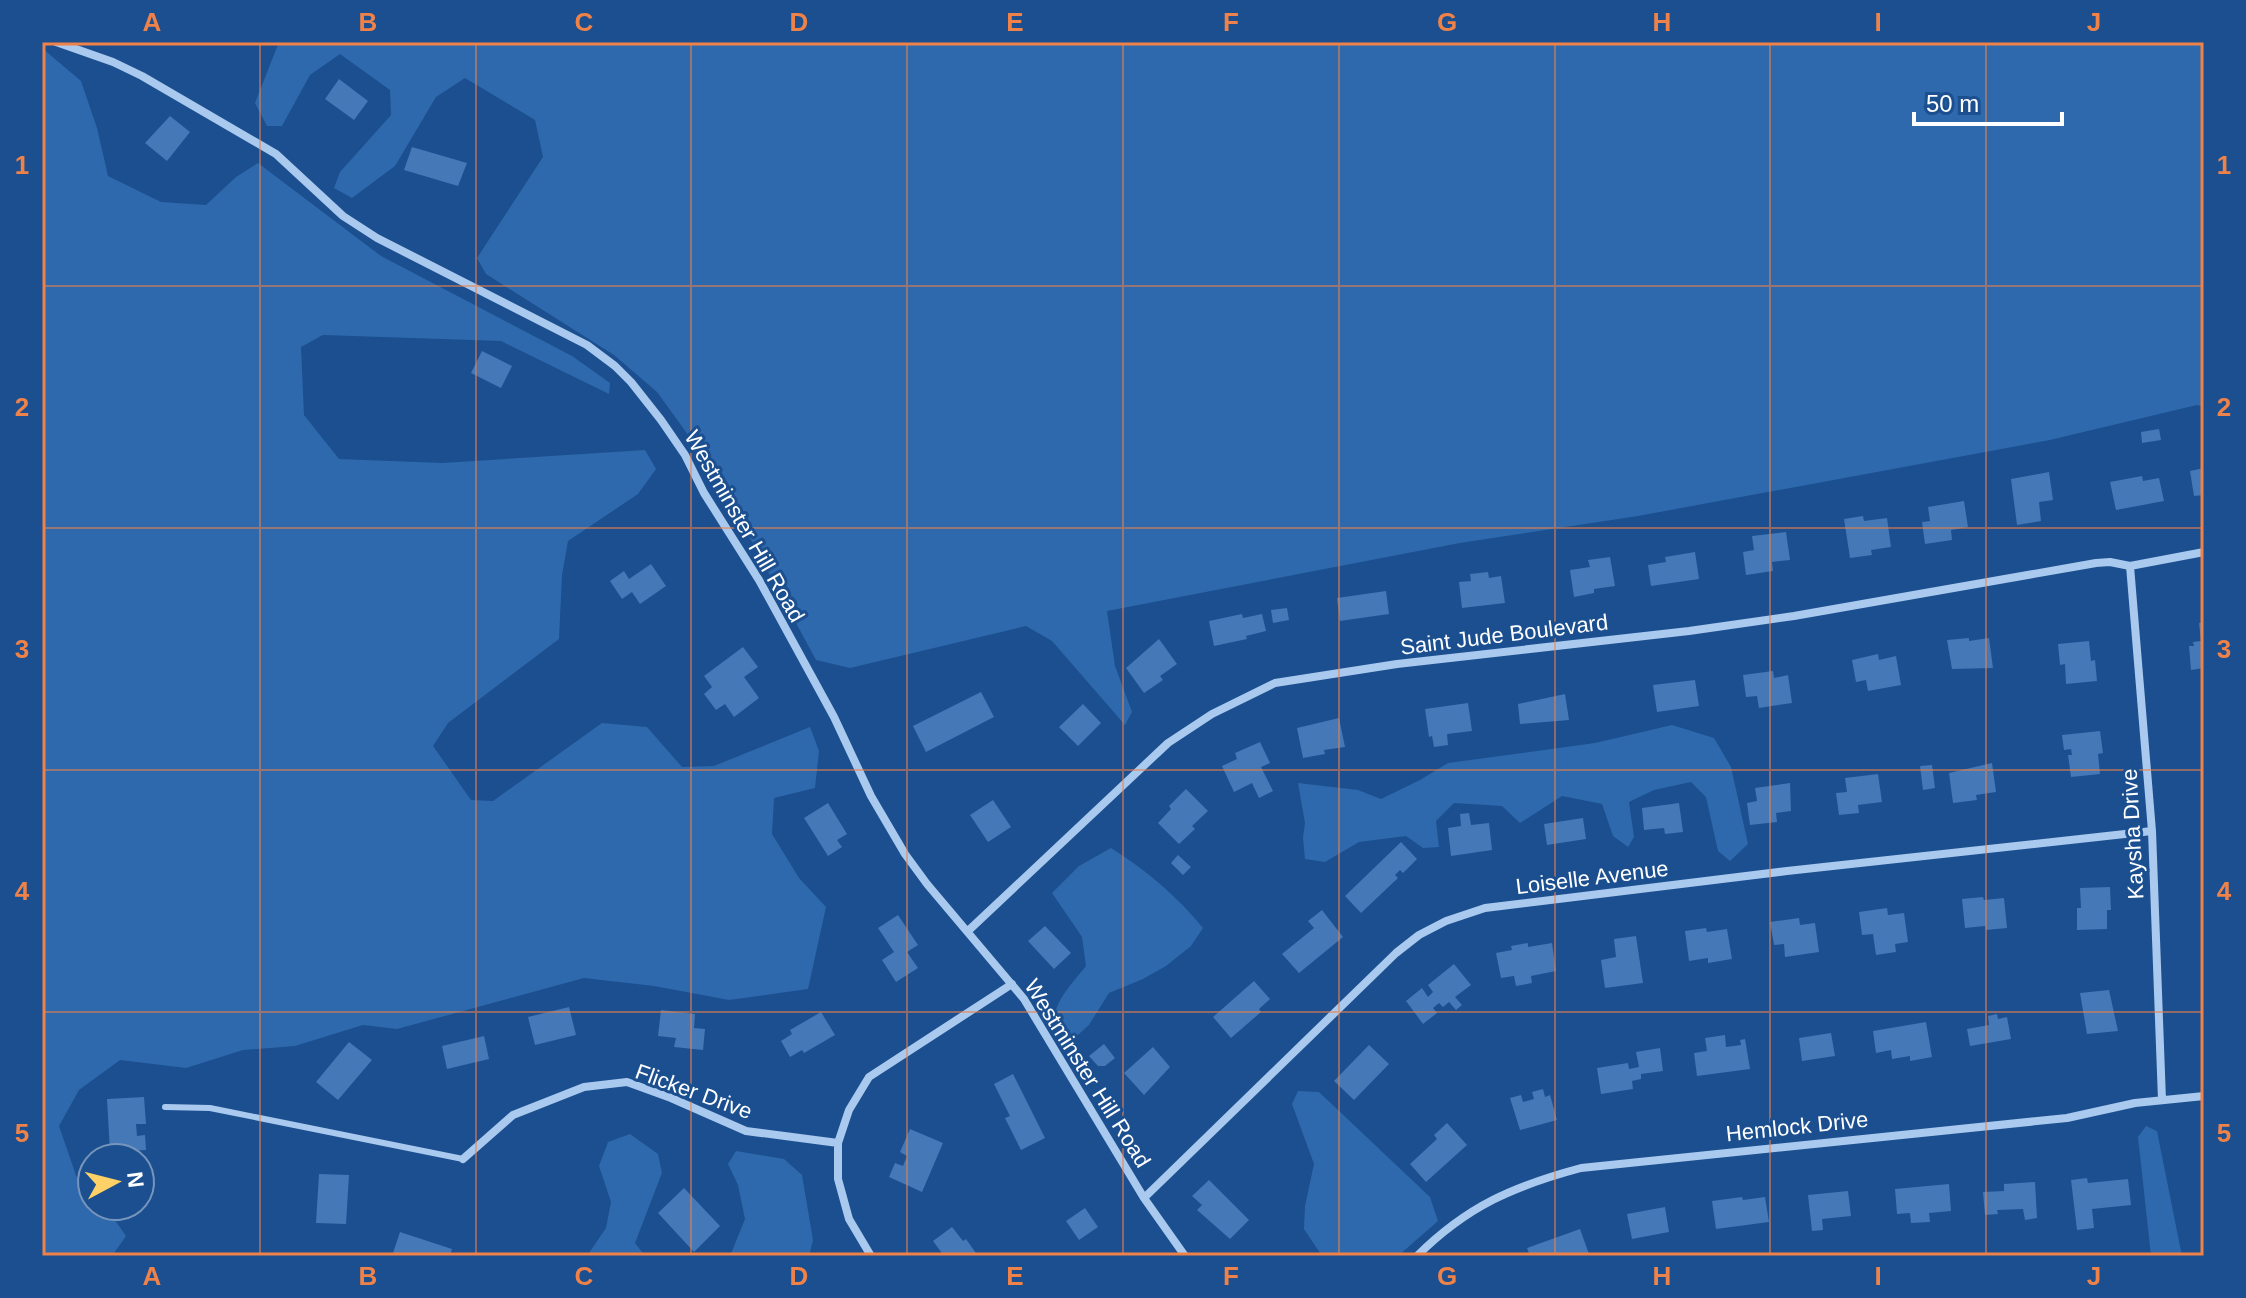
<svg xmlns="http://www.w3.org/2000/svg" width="2246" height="1298" viewBox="0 0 2246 1298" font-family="Arial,sans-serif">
<rect width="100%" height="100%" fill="#1b4f8f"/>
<path fill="#2e69ad" d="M279 42H2204V407L2197 405 2050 440 1638 516 1460 543 1107 611 1115 666 1132 712 1125 725 1052 641 1026 626 850 668 816 660 712 468 657 392 614 355 486 274 477 258 543 157 535 120 465 78 436 97 395 166 352 198 334 188 340 172 391 115 390 90 340 54 310 75 282 126H267L255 103Z
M42 48 81 81 97 128 108 176 161 202 206 205 236 177 258 163 381 256 572 356 610 383 609 394 501 341 323 335 301 347 304 415 339 459 442 463 645 450 656 469 638 494 568 541 562 575 559 639 448 723 433 746 471 800 493 801 602 723 647 727 682 767 714 766 810 727 819 751 815 788 774 798 772 834 799 878 826 907 808 989 729 1000 654 986 584 978 397 1029 363 1025 295 1046 243 1050 186 1068 120 1060 79 1090 59 1126 78 1181 92 1194V1206H105L126 1236 112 1256H42Z
M1672 725 1714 738 1731 767 1748 844 1730 861 1718 851 1706 797 1691 782 1654 790 1629 802 1634 837 1628 847 1613 836 1602 804 1562 796 1520 823 1502 806 1454 803 1436 821 1439 847 1423 848 1406 836 1359 842 1325 862 1305 859 1303 838 1305 823 1298 783 1358 790 1381 799 1420 780 1448 763 1595 743Z
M1111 848C1146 870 1177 896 1203 928L1191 946 1166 966 1143 979 1109 993 1089 1025 1070 1042C1035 1019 1069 988 1086 966L1082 937 1052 893 1079 866Z
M1298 1091 1319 1092 1430 1197 1438 1221 1398 1256H1322L1304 1229 1305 1206 1314 1164 1292 1104Z
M2146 1126 2157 1131 2182 1256H2151L2138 1137Z
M630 1134 658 1154 662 1173 635 1243 645 1256H587L606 1228 611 1202 599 1166 608 1142Z
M736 1151 784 1159 802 1175 813 1240 809 1256H730L745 1219 738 1185 728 1164Z"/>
<path fill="#4478b7" d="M339 79 368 101 354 120 325 99Z
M170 116 190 132 167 161 145 143Z
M412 147 467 163 458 186 404 170Z
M482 351 512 366 501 388 471 373Z
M2159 429 2161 440 2142 443 2141 432Z
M2204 468V495L2194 496 2190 471Z
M2049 472 2053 500 2039 502 2041 521 2017 525 2011 479Z
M2142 476 2143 481 2159 478 2164 501 2116 510 2110 482Z
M1964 501 1968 527 1951 530 1952 540 1925 544 1922 522 1930 521 1928 507Z
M1863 516 1864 521 1887 518 1891 547 1871 550 1872 555 1850 558 1844 519Z
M1786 532 1790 560 1772 562 1773 571 1746 575 1743 552 1754 550 1752 536Z
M1695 552 1699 579 1651 586 1648 565 1666 562 1665 557Z
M1610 557 1615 586 1594 589V593L1574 597 1570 570 1590 567 1588 560Z
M651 564 666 586 640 604 632 592 622 599 610 581 624 571 629 579Z
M1488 572 1489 578 1501 576 1505 603 1462 608 1459 582 1471 581 1470 574Z
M1386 591 1389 614 1340 621 1337 598Z
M1287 608 1289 620 1273 623 1271 610Z
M1242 614 1243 618 1262 614 1266 631 1246 636 1247 639 1214 646 1209 621Z
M2199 623H2204V668L2191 670 2189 646H2194L2193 642 2201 641Z
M1969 638V641L1989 638 1993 668 1952 669 1947 640Z
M1159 639 1177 664 1160 676 1163 680 1144 693 1126 668Z
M2089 641 2091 661 2095 660 2097 681 2066 684 2065 664 2060 665 2058 644Z
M743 647 758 667 744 677 759 698 734 717 725 704 716 710 704 694 712 687 704 676Z
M1878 654 1879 660 1896 656 1901 685 1868 691 1866 680 1856 682 1852 660Z
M1773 671 1774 678 1788 675 1792 703 1759 708 1757 696 1746 697 1743 675Z
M1695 680 1699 706 1657 712 1653 685Z
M981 692 994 717 926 752 913 726Z
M1565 694 1569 720 1520 724 1518 704Z
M1468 703 1472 731 1447 734 1448 745 1434 747 1432 736 1429 737 1425 709Z
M1083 704 1101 723 1078 746 1059 727Z
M1339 718 1345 747 1324 750 1325 754 1303 758 1297 728Z
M2100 731 2103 753 2098 754 2100 774 2071 777 2068 755H2072L2071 749 2064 750 2062 735Z
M1260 742 1270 763 1261 767 1273 791 1259 798 1252 783 1234 792 1222 766 1237 759 1235 753Z
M1992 763 1996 792 1976 795 1977 800 1953 803 1949 773Z
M1932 765 1935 788 1923 790 1920 766Z
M1878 774 1882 802 1858 805 1859 813 1839 815 1836 793 1847 792 1845 778Z
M1790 783 1791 811 1776 813 1777 822 1750 825 1747 803 1757 801 1755 788Z
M1186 789 1208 811 1192 826 1195 829 1179 844 1158 823 1171 809 1169 806Z
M993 800 1011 827 988 842 970 815Z
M828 803 847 834 837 840 842 847 828 856 804 818Z
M1679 803 1683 832 1665 834 1664 828 1644 830 1642 808Z
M1469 813 1471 825 1489 823 1492 850 1451 856 1448 828 1461 826 1460 814Z
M1583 818 1586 839 1547 845 1544 824Z
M1401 842 1417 859 1403 873 1400 870 1395 875 1398 878 1361 913 1345 896Z
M1178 855 1191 867 1183 875 1171 863Z
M2110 887 2111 910H2107V929L2077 930V908H2081L2080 888Z
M1983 897 1984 900 2004 898 2007 928 1986 930 1985 926 1965 928 1962 899Z
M1887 908 1888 915 1904 913 1908 942 1895 944 1896 952 1876 955 1873 934 1862 935 1859 912Z
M1322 910 1343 937 1299 973 1282 954 1314 928 1308 921Z
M898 915 918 945 907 952 918 968 896 982 882 960 894 952 878 928Z
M1799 918 1800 925 1815 923 1819 952 1785 957 1784 944 1774 945 1770 922Z
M1045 926 1071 953 1054 969 1028 941Z
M1706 928 1707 932 1727 929 1732 959 1708 963V958L1689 961 1685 931Z
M1636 936 1643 983 1605 988 1601 960 1616 957 1614 939Z
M1528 943V947L1552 943 1556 971 1531 976 1532 983 1516 986 1514 976 1501 978 1496 953 1512 950 1511 946Z
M1454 964 1471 985 1455 997 1462 1005 1456 1010 1449 1002 1443 1007 1439 1003 1433 1008 1437 1013 1423 1024 1406 1001 1422 988 1428 997 1433 992 1428 985Z
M1254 981 1270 999 1259 1009 1261 1012 1231 1038 1213 1017Z
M2109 990 2118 1031 2087 1034 2080 993Z
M569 1007 576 1035 535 1045 528 1017Z
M661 1010 695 1014 694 1028 705 1029 703 1050 674 1047 676 1038 658 1036Z
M821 1012 835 1035 804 1053 802 1050 790 1057 781 1041 792 1034 790 1030Z
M1997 1014 1998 1019 2007 1017 2011 1039 1970 1046 1967 1029 1989 1025 1988 1016Z
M1926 1022 1932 1057 1910 1061V1056L1892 1059 1891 1050 1876 1053 1873 1031Z
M1831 1033 1835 1056 1802 1061 1799 1038Z
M1725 1035 1726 1047 1741 1045 1740 1040 1745 1039 1750 1069 1697 1076 1694 1053 1707 1051 1705 1038Z
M484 1036 489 1059 447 1069 442 1046Z
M349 1042 372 1060 338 1100 316 1082Z
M1104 1044 1115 1058 1105 1066H1098L1089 1056Z
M1369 1045 1389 1064 1354 1100 1334 1081Z
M1153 1047 1170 1067 1144 1095 1124 1073Z
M1660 1048 1663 1071 1641 1074V1079L1632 1081 1633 1089 1601 1094 1597 1068 1628 1063 1629 1069 1639 1067 1636 1052Z
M1013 1074 1045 1138 1021 1150 1005 1118 1010 1116 994 1084Z
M1543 1089 1545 1097 1550 1095 1557 1120 1520 1130 1510 1098 1521 1095 1523 1102 1534 1099 1532 1092Z
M144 1097 146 1124H136L137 1136 145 1135 146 1150 110 1152 107 1099Z
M1447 1123 1467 1145 1426 1182 1410 1164 1437 1139 1434 1135Z
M910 1129 943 1143 922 1192 889 1177 895 1163 903 1166 907 1156 900 1152Z
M319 1174 349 1175 346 1224 316 1223Z
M2087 1178 2088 1183 2128 1179 2131 1205 2092 1209 2094 1228 2077 1230 2071 1180Z
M1209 1180 1249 1220 1230 1239 1197 1210 1202 1205 1192 1196Z
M2035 1182 2037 1218 2025 1220 2023 1209 1997 1210 1998 1214 1985 1215 1983 1192 2004 1191V1184Z
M1949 1184 1951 1211 1929 1213 1930 1222 1911 1223 1910 1213 1897 1214 1895 1189Z
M684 1188 720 1226 694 1252 658 1213Z
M1848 1191 1851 1216 1822 1219 1823 1230 1812 1231 1808 1195Z
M1742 1197 1743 1200 1765 1197 1769 1222 1716 1229 1712 1201Z
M1665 1207 1669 1232 1632 1239 1627 1214Z
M1085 1208 1098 1227 1079 1240 1066 1221Z
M952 1227 963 1241 966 1239 978 1256H944L933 1241Z
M1580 1229 1589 1254 1582 1256H1530L1527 1248Z
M400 1232 452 1249 450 1256H392Z"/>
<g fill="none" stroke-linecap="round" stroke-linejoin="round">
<path stroke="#a9c9ee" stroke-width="6" d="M165 1107 210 1108 463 1159"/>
<path stroke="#a9c9ee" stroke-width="8" d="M56 42 113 62 142 76 276 154 343 216 377 238 587 345 615 366 631 382 661 420 685 455 704 493 759 580 834 717 871 796 905 854 927 884 1024 999 1144 1198 1185 1256
M2130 566 2152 831 2162 1100
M968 931 1168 743 1212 714 1275 683 1397 664 1689 631 1794 616 2096 563 2110 562 2130 566 2204 552
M463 1159 513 1115 584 1087 627 1082 671 1098 746 1131 838 1143
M1144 1198 1396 953 1419 935 1446 921 1485 908 1787 871 2152 831
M871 1256 849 1219 838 1179V1143L849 1110 869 1077 1012 984
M1417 1256C1467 1206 1514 1186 1581 1168L2067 1118 2135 1103 2204 1096"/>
</g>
<path fill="none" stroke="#ee8249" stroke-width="2" stroke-opacity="0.55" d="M260 42V1256M476 42V1256M691 42V1256M907 42V1256M1123 42V1256M1339 42V1256M1555 42V1256M1770 42V1256M1986 42V1256M42 286H2204M42 528H2204M42 770H2204M42 1012H2204"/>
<g text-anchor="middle" stroke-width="6" stroke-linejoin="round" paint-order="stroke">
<g font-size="22" fill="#fff" stroke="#1b4f8f">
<text transform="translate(745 526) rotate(60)" y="8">Westminster Hill Road</text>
<text transform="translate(1504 634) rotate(-7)" y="8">Saint Jude Boulevard</text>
<text transform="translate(2132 834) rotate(-93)" y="8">Kaysha Drive</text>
<text transform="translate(1592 877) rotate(-7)" y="8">Loiselle Avenue</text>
<text transform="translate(1088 1073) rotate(58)" y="8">Westminster Hill Road</text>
<text transform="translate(694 1091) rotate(20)" y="8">Flicker Drive</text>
<text transform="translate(1797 1126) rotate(-6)" y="8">Hemlock Drive</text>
</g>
</g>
<rect width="2246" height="1298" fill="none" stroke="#1b4f8f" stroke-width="88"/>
<g transform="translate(116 1182) rotate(83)"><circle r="38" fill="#1b4f8f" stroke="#7695bc" stroke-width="2"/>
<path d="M0-6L14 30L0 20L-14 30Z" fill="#ffd166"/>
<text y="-12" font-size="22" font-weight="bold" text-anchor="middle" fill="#ffffff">N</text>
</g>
<path d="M1914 112v12h148v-12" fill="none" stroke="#ffffff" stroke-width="4"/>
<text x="1926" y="112" font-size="24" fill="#ffffff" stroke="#1b4f8f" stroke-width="6" paint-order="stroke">50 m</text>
<rect x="44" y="44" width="2158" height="1210" fill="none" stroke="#ee8249" stroke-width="3"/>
<g font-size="26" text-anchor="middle" font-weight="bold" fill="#ee8249">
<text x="152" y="31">A</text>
<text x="368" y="31">B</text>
<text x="584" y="31">C</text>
<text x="799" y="31">D</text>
<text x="1015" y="31">E</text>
<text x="1231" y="31">F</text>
<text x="1447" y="31">G</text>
<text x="1662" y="31">H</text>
<text x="1878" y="31">I</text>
<text x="2094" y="31">J</text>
<text x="22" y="174">1</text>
<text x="2224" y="174">1</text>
<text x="22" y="416">2</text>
<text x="2224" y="416">2</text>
<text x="22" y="658">3</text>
<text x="2224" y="658">3</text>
<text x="22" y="900">4</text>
<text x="2224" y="900">4</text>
<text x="22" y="1142">5</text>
<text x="2224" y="1142">5</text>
<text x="152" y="1285">A</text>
<text x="368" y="1285">B</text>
<text x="584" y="1285">C</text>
<text x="799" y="1285">D</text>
<text x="1015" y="1285">E</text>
<text x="1231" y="1285">F</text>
<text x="1447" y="1285">G</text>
<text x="1662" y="1285">H</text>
<text x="1878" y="1285">I</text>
<text x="2094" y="1285">J</text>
</g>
</svg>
